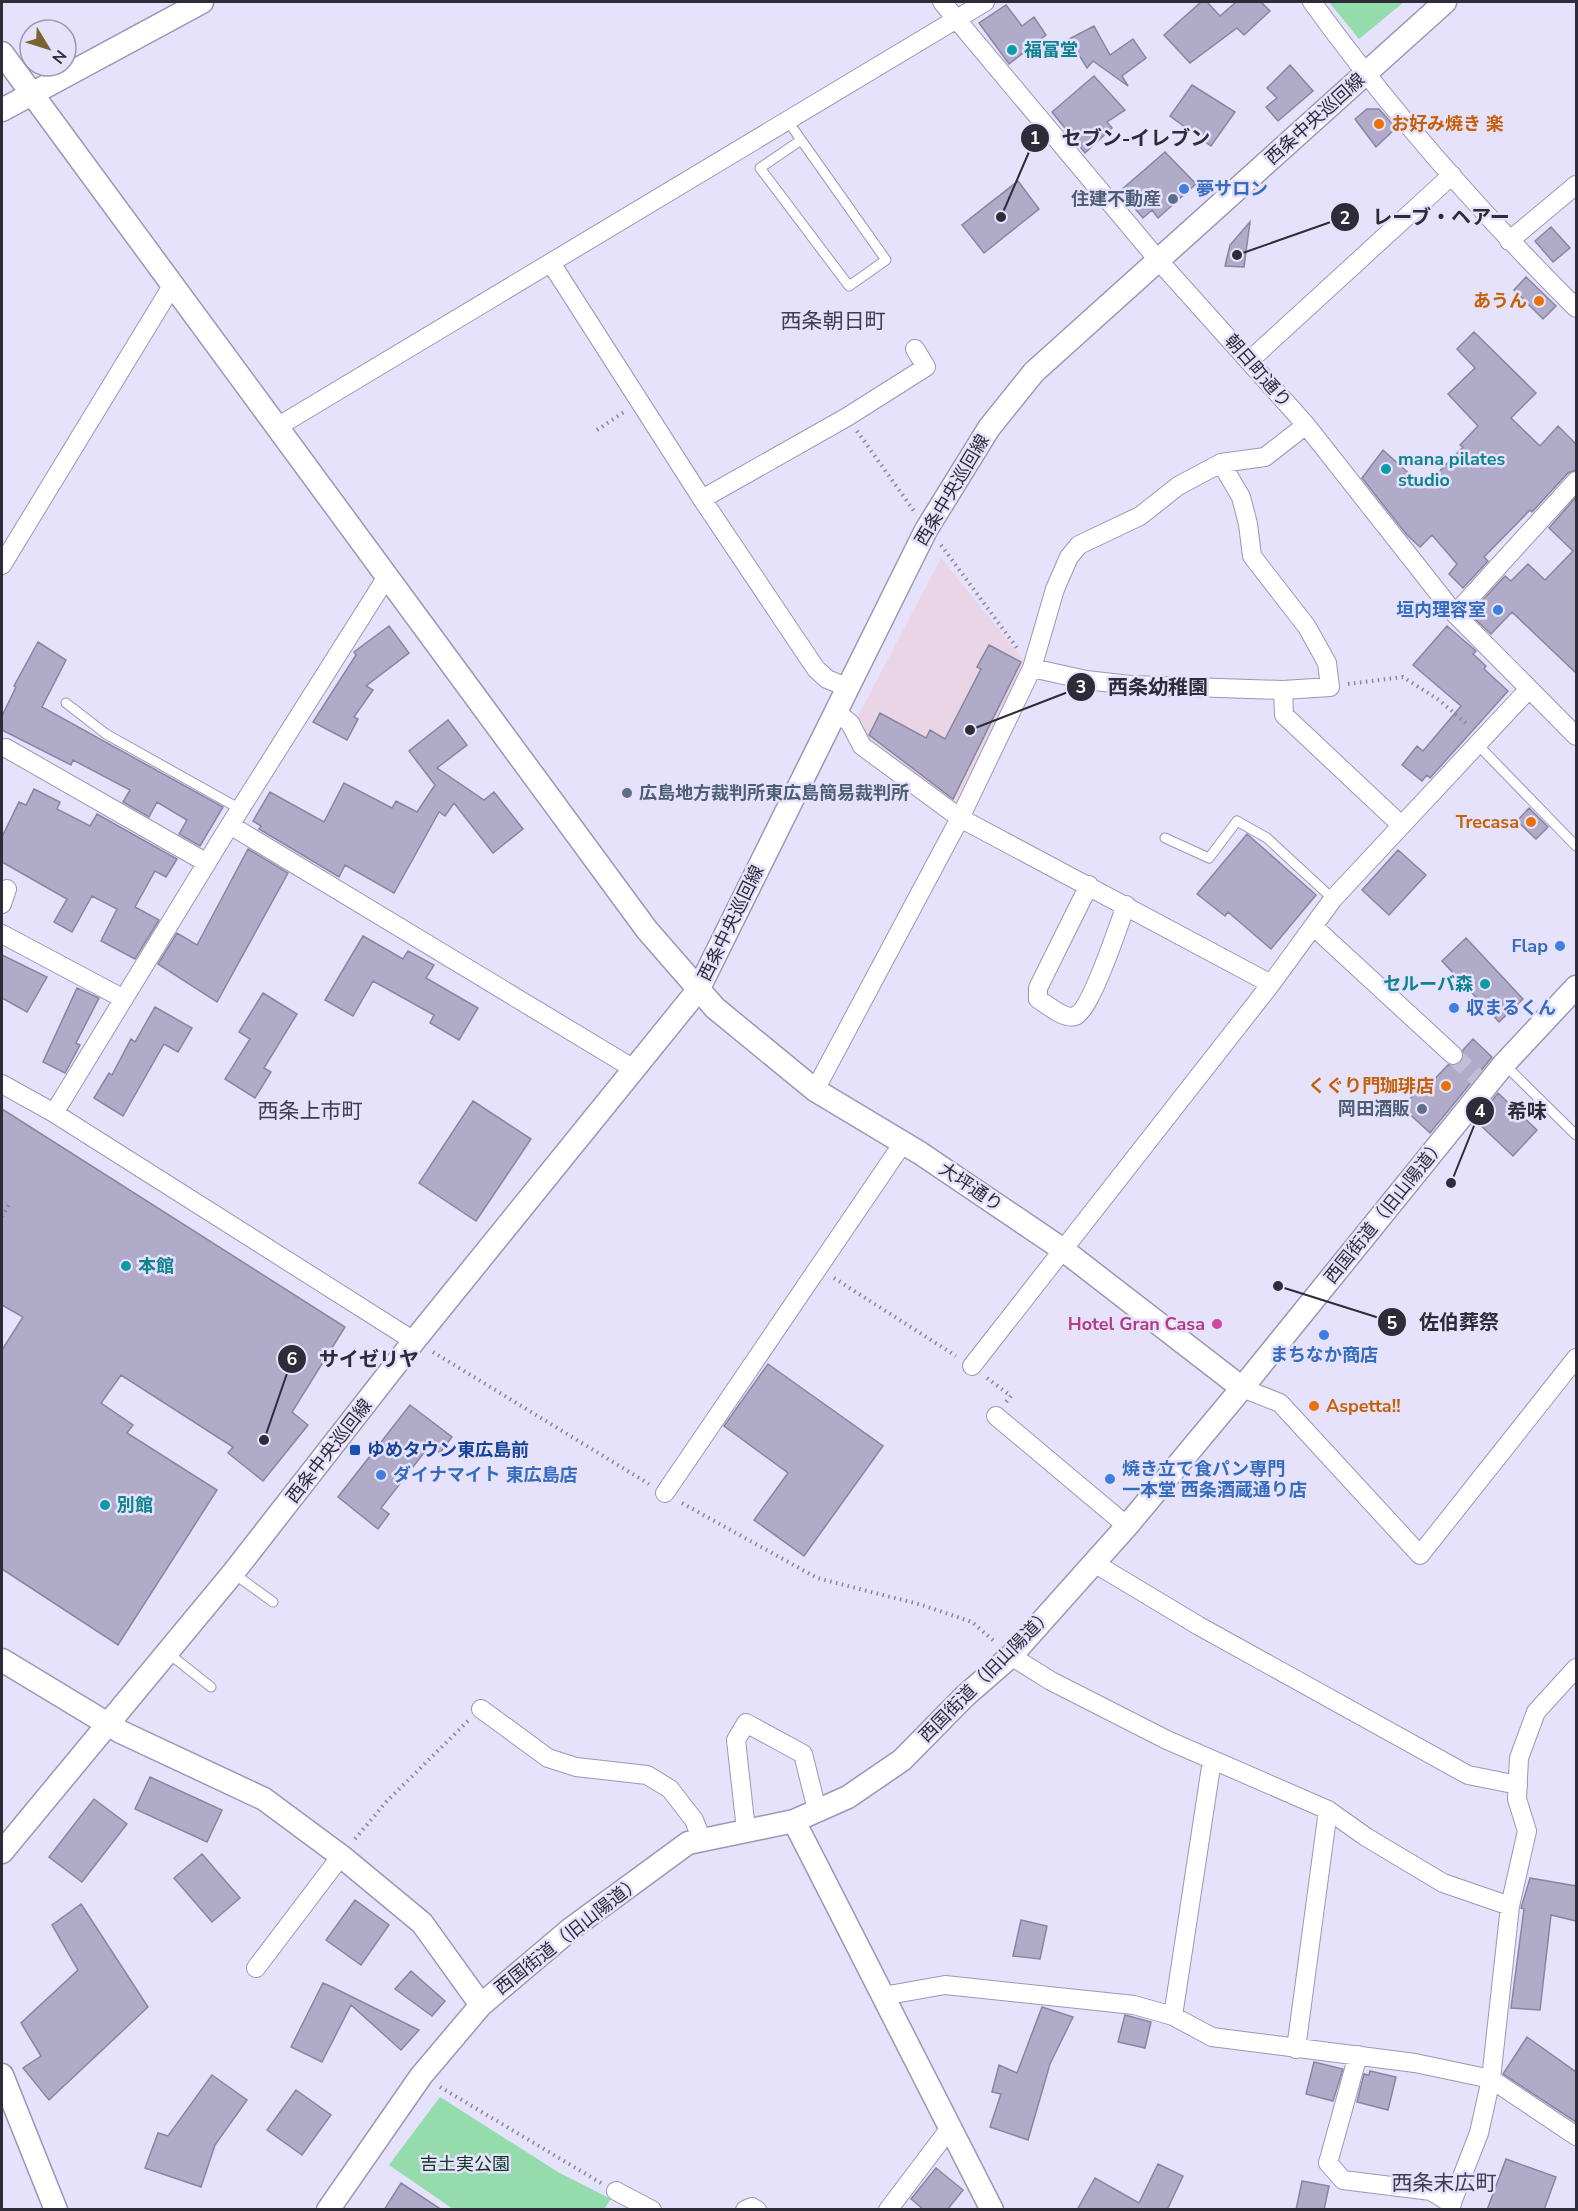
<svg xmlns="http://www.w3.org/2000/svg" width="1578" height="2211" viewBox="0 0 1578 2211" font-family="'Nunito Sans','Noto Sans JP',sans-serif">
<rect width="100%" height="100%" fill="#e6e2fc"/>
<path fill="#e9d5e5" d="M941 558 1027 664 956 810 869 744 855 722Z"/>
<path fill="#95dcad" d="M1329 2H1404L1359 39Z
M440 2097 558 2172 611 2199 604 2209H453L389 2165Z"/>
<path fill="#afabc8" stroke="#8985a1" stroke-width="1.5" d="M1201 2H1207L1220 16 1236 2H1261L1270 11 1244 35 1237 28 1190 63 1164 35Z
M1006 5 1022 26 1034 17 1046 35 1009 64 979 23Z
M1094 26 1110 55 1133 39 1146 58 1122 76 1128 86 1093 61 1087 68 1069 39Z
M1290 65 1313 91 1278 121 1266 107 1277 98 1267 88Z
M1094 76 1125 110 1107 122 1112 128 1085 153 1052 112Z
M1192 85 1235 112 1211 146 1170 116Z
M1367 109H1379L1396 128 1376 147 1355 119Z
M1165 152 1196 184 1158 218 1152 210 1143 218 1120 191Z
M1018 181 1039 209 984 253 962 225Z
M1250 222 1244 267 1225 266 1230 245Z
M1551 227 1570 248 1553 262 1535 241Z
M1526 277 1556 306 1543 319 1514 290Z
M1474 332 1536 393 1511 418 1540 446 1558 426 1576 444V470L1568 473 1532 512 1530 510 1484 557 1488 561 1463 588 1449 574 1457 564 1432 535 1420 547 1407 535 1362 478 1383 450 1424 487 1463 447 1460 445 1478 426 1448 394 1475 368 1457 349Z
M1576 497V673L1512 612 1491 634 1475 619 1484 609 1479 604 1505 576 1511 581 1528 564 1545 580 1573 551 1549 528Z
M389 626 409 653 366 686 373 690 354 717 358 719 347 740 313 722 356 655 354 652Z
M1447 626 1476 651 1473 654 1486 666 1484 669 1508 691 1430 778 1427 775 1422 781 1402 765 1417 746 1423 751 1461 706 1413 665Z
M38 642 66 660 42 707 223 807 200 846 179 834 187 820 157 802 149 817 123 802 130 790 73 760 71 765 2 730V716L16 687 14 686Z
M989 645 1021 662 953 799 869 735 880 713 926 738 930 730 945 739 981 669 977 667Z
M448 720 467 745 437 768 484 800 494 792 523 829 493 853 454 803 445 816 439 812 394 893 345 865 339 877 259 829 261 826 253 821 270 792 324 822 344 783 392 808 396 801 417 812 435 785 409 751Z
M34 789 60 802 57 809 90 826 97 814 177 859 166 877 155 871 135 907 159 920 135 959 101 941 117 909 92 896 72 932 54 922 67 899 2 862V837L19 802 26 805Z
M1529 808 1548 827 1536 839 1517 821Z
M1247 834 1316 895 1271 949 1228 912 1225 916 1197 894Z
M248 849 288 873 217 1002 158 964 177 933 197 945Z
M1398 850 1426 875 1389 915 1362 890Z
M363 936 403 959 408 951 434 965 426 978 478 1008 459 1040 430 1023 434 1015 373 981 353 1016 325 1000Z
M1466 938 1523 999 1499 1022 1442 961Z
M2 955 47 977 27 1012 2 998Z
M77 988 99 998 76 1043 80 1045 65 1073 43 1062Z
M263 993 297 1014 264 1068 271 1072 255 1098 225 1079 250 1039 239 1032Z
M155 1007 192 1028 178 1052 164 1044 123 1116 94 1098 109 1073 112 1075 131 1039 135 1042Z
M1473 1039 1492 1057 1430 1133 1402 1107 1426 1082 1429 1085 1448 1065 1461 1063 1464 1057 1463 1050Z
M1498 1093 1537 1130 1513 1156 1476 1121Z
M473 1101 531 1139 476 1221 419 1183Z
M2 1109 345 1327 292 1412 308 1425 263 1481 228 1453 233 1447 121 1375 101 1403 133 1425 127 1433 217 1490 118 1645 2 1569V1350L23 1317 2 1305Z
M768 1364 883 1446 804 1556 754 1520 788 1473 724 1426Z
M410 1405 452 1437 440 1453 430 1445 381 1508 389 1514 378 1529 338 1497Z
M150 1777 222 1810 207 1842 135 1809Z
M94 1799 127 1824 82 1882 49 1857Z
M202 1854 240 1898 212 1922 174 1878Z
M1530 1878 1576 1886V1921L1551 1915 1540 2010 1511 2008 1524 1909 1521 1908Z
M355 1900 389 1925 361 1965 326 1940Z
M81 1904 148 2007 49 2100 23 2068 41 2056 21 2023 78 1970 52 1925Z
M1021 1920 1047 1926 1040 1959 1013 1956Z
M411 1971 445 2001 432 2016 395 1989Z
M323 1983 332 1987 419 2030 401 2050 351 2005 322 2062 291 2047Z
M1042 2007 1073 2017 1050 2064 1028 2140 990 2127 1001 2094 992 2092 999 2065 1017 2073Z
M1125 2015 1151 2022 1145 2048 1118 2042Z
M1527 2037 1576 2072V2122L1503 2074Z
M1314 2062 1343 2069 1333 2101 1306 2094Z
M1370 2071 1396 2077 1388 2110 1357 2102 1364 2074 1369 2075Z
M212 2075 247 2100 215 2145 201 2187 145 2168 158 2133 168 2136Z
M296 2090 331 2115 302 2155 267 2130Z
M1506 2159 1556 2177 1544 2210H1487Z
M1158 2164 1183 2176 1167 2210H1077L1095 2178 1139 2203Z
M936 2168 963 2190 947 2210H924L911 2199Z
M1302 2181 1329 2186 1324 2210H1296Z
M401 2183 442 2210H384Z"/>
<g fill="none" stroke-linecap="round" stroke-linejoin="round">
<path stroke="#c1bed5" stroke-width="18" stroke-dasharray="18 9" stroke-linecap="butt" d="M1453 1055 1486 1086"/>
<g stroke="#9b97b4" stroke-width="11">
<path id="service" d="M787 120 886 260 849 286 760 168 801 140
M66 703 106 734 240 809
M1477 744 1576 846
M1165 838 1209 858 1237 821 1267 838 1333 899
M1504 1064 1576 1135
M233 1573 273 1602
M168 1653 211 1687"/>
</g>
<g stroke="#9b97b4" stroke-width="20">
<path id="minor" d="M942 2 1159 261 1306 425 1455 614 1576 736
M1312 2C1391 111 1481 213 1576 308
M1509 241 1576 185
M551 263 702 499 816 669 827 679 849 688
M1249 361 1452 175
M277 427 985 2
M1221 463 1241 497 1248 524 1252 556 1307 627 1327 663 1330 687 1283 690
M702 499 847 417 926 367 915 349
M2 565 172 286
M1455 614 1576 481
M1032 668 1086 680 1130 685 1283 690 1284 715 1401 825
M836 712 850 723 862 746 960 818 1271 984
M6 748 207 863
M230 825 634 1069
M1089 885 1038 988V999C1046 1004 1065 1020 1075 1016 1091 1010 1119 924 1126 905
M2 904 7 889
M1314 927 1453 1055
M2 934 124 999
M2 1084 54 1113 414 1341
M815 1090 960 818 1032 668 1055 589 1069 557 1079 545 1140 516 1178 486 1221 463 1265 457 1306 425
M54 1113 225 833 386 578
M972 1366 1271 984 1333 899 1528 690
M1242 1388 1280 1403 1420 1555 1576 1358
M996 1416 1127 1526
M665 1493 903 1143
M1094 1563 1199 1626 1468 1775 1518 1785
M1011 1656 1051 1681 1167 1740 1328 1810 1366 1837 1443 1883 1510 1906
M481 1709 548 1758 576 1767 647 1775 670 1789 694 1820 702 1840
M746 1830 736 1740 746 1723 803 1754 817 1810
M256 1968 341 1856
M883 1996 945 1985 1134 2005 1173 2016 1212 2037 1415 2063 1491 2079 1576 2136
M1173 2016 1212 1760
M1296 2049 1328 1810
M1358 2055 1328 2163 1343 2180 1431 2191 1452 2204
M616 2191 652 2210
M745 2210 752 2207 757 2210
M888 2210 950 2128
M1449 2210 1479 2133 1491 2079 1510 1906 1527 1831 1517 1799 1519 1758 1536 1712 1576 1668"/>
</g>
<g stroke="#9b97b4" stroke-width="25">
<path id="tertiary" d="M2 53 647 930 715 1008 815 1090 920 1153 1062 1249 1242 1388
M2 110 202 2
M2 1660 121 1732 264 1799 341 1856 422 1923 481 2005
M794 1821 992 2210
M2 1852 233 1573 414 1341 698 990 926 530 989 428 1034 372 1445 2
M2 2075 56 2210
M328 2210 421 2076 481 2005 572 1928 688 1843 794 1821 848 1797 902 1760 965 1696 1011 1656 1127 1526 1242 1388 1504 1064 1576 987"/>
</g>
<path stroke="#8a879a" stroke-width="4" stroke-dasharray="1.5 4.5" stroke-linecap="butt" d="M597 430 624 412
M857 431 914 511
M941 545 1017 648
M1348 684 1403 677 1439 700 1468 725
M2 1217 9 1204
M834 1278 956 1356
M433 1352 649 1484
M987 1378 1011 1396 1006 1402
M682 1503 817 1578 922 1605 972 1622 995 1642
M355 1839 386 1802 468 1721
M440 2087 601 2183"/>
<use href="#service" stroke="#fff" stroke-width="9"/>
<use href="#minor" stroke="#fff" stroke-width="18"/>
<use href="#tertiary" stroke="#fff" stroke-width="22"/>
</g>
<g fill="#0f9aa8" stroke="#e6e2fc" stroke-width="2">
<circle cx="1012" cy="50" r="6"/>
<circle cx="1386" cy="469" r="6"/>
<circle cx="1485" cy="984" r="6"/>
<circle cx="126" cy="1266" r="6"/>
<circle cx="105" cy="1505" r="6"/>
</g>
<g fill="#e8710a" stroke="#e6e2fc" stroke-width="2">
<circle cx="1379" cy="124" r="6"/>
<circle cx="1539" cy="301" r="6"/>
<circle cx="1531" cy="822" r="6"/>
<circle cx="1446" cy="1086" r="6"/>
<circle cx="1314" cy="1406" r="6"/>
</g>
<g fill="#3f7fe0" stroke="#e6e2fc" stroke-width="2">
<circle cx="1184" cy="189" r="6"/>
<circle cx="1498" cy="610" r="6"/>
<circle cx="1560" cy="946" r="6"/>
<circle cx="1454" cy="1008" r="6"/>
<circle cx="1324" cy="1335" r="6"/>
<circle cx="381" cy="1475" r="6"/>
<circle cx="1110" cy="1479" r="6"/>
</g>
<g fill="#5c6f8a" stroke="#e6e2fc" stroke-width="2">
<circle cx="1173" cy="199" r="6"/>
<circle cx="627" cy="793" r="6"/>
<circle cx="1422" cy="1109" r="6"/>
</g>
<circle fill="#d1479c" stroke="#e6e2fc" stroke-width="2" cx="1217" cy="1324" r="6"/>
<rect fill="#1a4fb4" stroke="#e6e2fc" stroke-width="2" x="349" y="1444" width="12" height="12" rx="3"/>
<g text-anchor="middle" stroke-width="5" stroke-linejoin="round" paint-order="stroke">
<g font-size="18" font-weight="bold" fill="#0d838f" stroke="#e6e2fc" text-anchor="start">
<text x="1024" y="56">福富堂</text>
<text x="1398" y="465">mana pilates<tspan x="1398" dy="21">studio</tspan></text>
<text x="1473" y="990" text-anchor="end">セルーバ森</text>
<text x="138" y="1272">本館</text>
<text x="117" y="1511">別館</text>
</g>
<g font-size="18" fill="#2d2c38" stroke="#e6e2fc">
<text transform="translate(1315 119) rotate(-42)" y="6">西条中央巡回線</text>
<text transform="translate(1258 371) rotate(49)" y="6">朝日町通り</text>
<text transform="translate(952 490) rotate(-59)" y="6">西条中央巡回線</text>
<text transform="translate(731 923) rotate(-64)" y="6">西条中央巡回線</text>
<text transform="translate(971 1187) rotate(34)" y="6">大坪通り</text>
<text transform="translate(1385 1211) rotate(-51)" y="6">西国街道（旧山陽道）</text>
<text transform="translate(329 1451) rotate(-52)" y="6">西条中央巡回線</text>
<text transform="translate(986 1675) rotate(-45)" y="6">西国街道（旧山陽道）</text>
<text transform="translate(568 1935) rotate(-38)" y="6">西国街道（旧山陽道）</text>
</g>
<g font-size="18" font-weight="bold" fill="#c56008" stroke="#e6e2fc" text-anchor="end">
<text x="1391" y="130" text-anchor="start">お好み焼き 楽</text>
<text x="1527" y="307">あうん</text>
<text x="1519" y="828">Trecasa</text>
<text x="1434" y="1092">くぐり門珈琲店</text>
<text x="1326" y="1412" text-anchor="start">Aspetta!!</text>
</g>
<g font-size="18" font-weight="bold" fill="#366cbe" stroke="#e6e2fc" text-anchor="start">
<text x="1196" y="195">夢サロン</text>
<text x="1486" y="616" text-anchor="end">垣内理容室</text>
<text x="1548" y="952" text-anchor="end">Flap</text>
<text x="1466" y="1014">収まるくん</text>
<text x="1324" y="1361" text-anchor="middle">まちなか商店</text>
<text x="1122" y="1475">焼き立て食パン専門<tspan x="1122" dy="21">一本堂 西条酒蔵通り店</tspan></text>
<text x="393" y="1481">ダイナマイト 東広島店</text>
</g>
<g font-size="18" font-weight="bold" fill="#4e5e75" stroke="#e6e2fc" text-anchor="end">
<text x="1161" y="205">住建不動産</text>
<text x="639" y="799" text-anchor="start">広島地方裁判所東広島簡易裁判所</text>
<text x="1410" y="1115">岡田酒販</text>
</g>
<g font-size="18" font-weight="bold" fill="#b23c85" stroke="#e6e2fc" text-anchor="end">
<text x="1205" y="1330">Hotel Gran Casa</text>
</g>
<g font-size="18" font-weight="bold" fill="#164399" stroke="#e6e2fc" text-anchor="start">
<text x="367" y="1456">ゆめタウン東広島前</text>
</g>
<g font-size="18" fill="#0c371f" stroke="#e6e2fc">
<text x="465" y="2170">吉土実公園</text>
</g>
<g font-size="21" fill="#3f3b54" stroke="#e6e2fc">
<text x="833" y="328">西条朝日町</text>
<text x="310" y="1118">西条上市町</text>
<text x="1444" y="2190">西条末広町</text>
</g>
</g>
<path fill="none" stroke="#2d2c38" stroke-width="2" d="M1001 217L1035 138M1237 255L1345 217M970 730L1081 687M1451 1183L1480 1111M1278 1286L1392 1322M264 1440L292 1359"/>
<g fill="#2d2c38" stroke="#e6e2fc" stroke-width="2">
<circle cx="1001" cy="217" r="6"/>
<circle cx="1237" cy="255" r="6"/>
<circle cx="970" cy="730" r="6"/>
<circle cx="1451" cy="1183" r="6"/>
<circle cx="1278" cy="1286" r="6"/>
<circle cx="264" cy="1440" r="6"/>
<circle cx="1035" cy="138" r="15"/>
<circle cx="1345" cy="217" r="15"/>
<circle cx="1081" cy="687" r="15"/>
<circle cx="1480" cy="1111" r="15"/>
<circle cx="1392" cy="1322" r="15"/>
<circle cx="292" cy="1359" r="15"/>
</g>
<g font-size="18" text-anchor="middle" font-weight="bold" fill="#fff">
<text x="1035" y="144">1</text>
<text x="1345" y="224">2</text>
<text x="1081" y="693">3</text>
<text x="1480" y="1117">4</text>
<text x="1392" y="1329">5</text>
<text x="292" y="1365">6</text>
</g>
<g font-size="20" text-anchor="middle" font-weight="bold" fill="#2d2c38" stroke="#e6e2fc" stroke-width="5" stroke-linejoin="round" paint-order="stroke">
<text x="1136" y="145">セブン-イレブン</text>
<text x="1441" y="224">レーブ・ヘアー</text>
<text x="1158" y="694">西条幼稚園</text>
<text x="1527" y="1118">希味</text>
<text x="1459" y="1329">佐伯葬祭</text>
<text x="369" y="1366">サイゼリヤ</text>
</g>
<rect width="1578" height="2211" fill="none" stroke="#2d2c38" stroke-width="6"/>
<g transform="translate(48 48) rotate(128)"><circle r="28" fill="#e6e2fc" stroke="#9c99ae" stroke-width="1.5"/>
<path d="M0-4.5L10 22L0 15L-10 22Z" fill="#7c6133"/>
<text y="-9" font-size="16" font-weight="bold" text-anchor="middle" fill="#2d2c38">N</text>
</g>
</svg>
